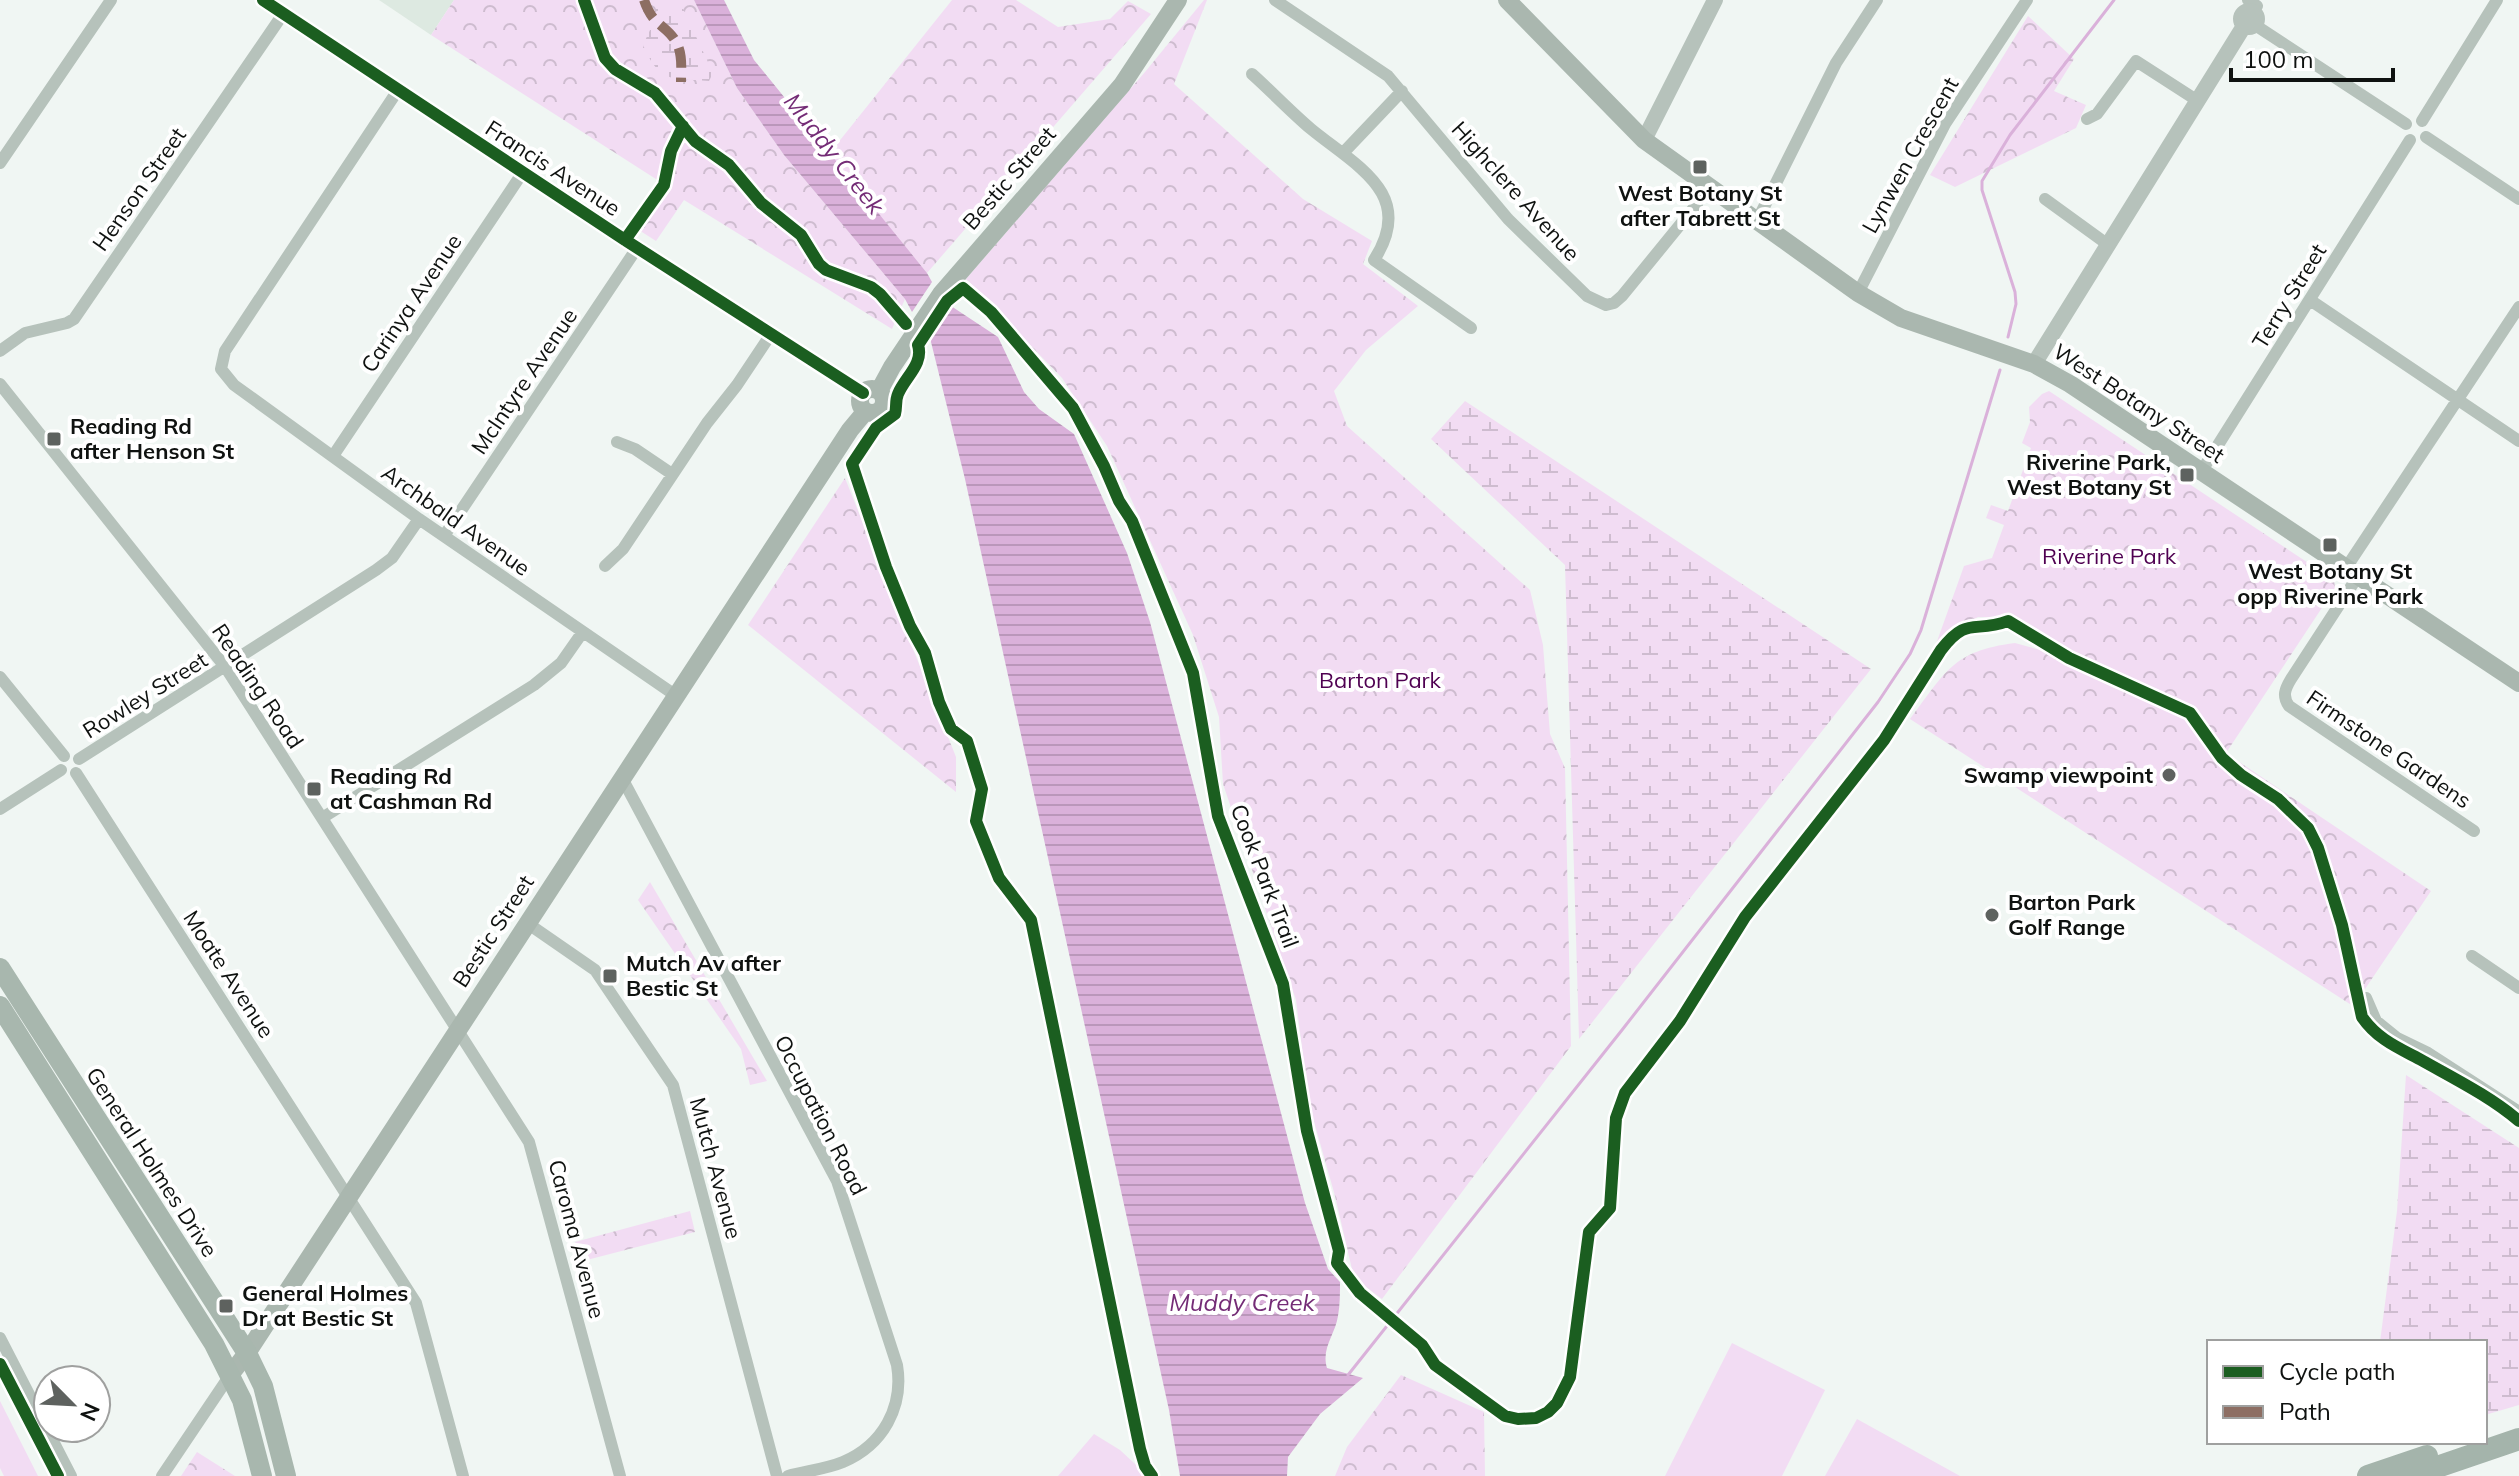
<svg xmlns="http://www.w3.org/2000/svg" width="2519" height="1476" viewBox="0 0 2519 1476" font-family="Mulish,sans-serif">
<defs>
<pattern id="forest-crowns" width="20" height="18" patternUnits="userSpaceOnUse" patternTransform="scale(2)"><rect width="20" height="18" fill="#f2dcf3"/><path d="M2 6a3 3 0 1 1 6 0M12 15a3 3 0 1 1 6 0" fill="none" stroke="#cebccf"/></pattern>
<pattern id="wetland-marsh" width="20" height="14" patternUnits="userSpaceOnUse" patternTransform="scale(2)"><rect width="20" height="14" fill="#f2dcf3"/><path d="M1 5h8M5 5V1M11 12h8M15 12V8" fill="none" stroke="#cebccf"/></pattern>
<pattern id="water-rules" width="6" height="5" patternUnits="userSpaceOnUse" patternTransform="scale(2)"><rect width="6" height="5" fill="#dab1da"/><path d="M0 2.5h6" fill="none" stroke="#ba97ba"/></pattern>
</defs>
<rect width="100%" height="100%" fill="#f0f6f3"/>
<path fill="#dde9e1" d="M379 0H454L431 35Z"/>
<path fill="#f2dcf3" d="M1732 1343 1825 1390 1782 1476H1665Z
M0 1401 38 1476H4L0 1468Z
M1857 1419 1960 1476H1825Z
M1094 1434 1120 1450 1148 1476H1058Z"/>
<path fill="url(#forest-crowns)" d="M454 0H694L737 88 784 155 905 299 892 329 684 200 656 241 631 225 659 181 431 35Z
M952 0H1016L1058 27 1110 19 1128 1 1151 14 927 273 829 154Z
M1204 0H1207L1174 84 1303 199 1372 241 1363 264 1418 306 1366 350 1334 391 1347 426 1530 590 1543 645 1550 734 1565 768 1571 1046 1382 1299 1354 1278 1335 1196 1309 1104 1296 1000 1223 784 1219 717 1193 635 1107 446 1062 378 966 279 1145 72Z
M2028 16 2074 59 2054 91 2086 105 2076 128 1955 187 1930 175Z
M2049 391 2334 580 2335 588 2226 753 2431 891 2363 992 2357 991C2348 938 2334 853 2298 812 2277 790 2247 777 2225 756 2208 740 2201 717 2183 704L2075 656 2044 639 2016 618 1978 617 1952 632 1940 643 1931 658 1964 566 1992 558 2004 525 1986 518 1991 505 2008 511 2031 448 2022 443 2030 422 2029 407 2042 394Z
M845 478 956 757V792L748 625Z
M2015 643 2040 650 2112 687 2158 704 2183 717 2232 776 2290 814 2315 854 2328 890 2356 1008 1910 719C1946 672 1952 651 2015 643Z
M650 882 767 1081 750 1085 741 1049 638 900Z
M690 1211 695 1232 579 1262 575 1242Z
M1401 1375 1484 1412 1485 1476H1335L1347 1447Z
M197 1452 235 1476H181Z"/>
<path fill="url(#wetland-marsh)" d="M654 0H679L713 73 709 81C672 78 660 84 643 45L657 15Z
M1465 401 1871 669 1579 1039 1565 565 1431 439Z
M2406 1075 2519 1148V1405L2485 1415V1342H2380L2397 1211Z"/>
<path fill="url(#water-rules)" d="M694 0H724L754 60 927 273 932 282 912 312 905 299 784 155 737 88Z
M951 306 998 337 1024 392 1039 409 1074 434 1127 553 1150 622 1305 1203 1328 1269 1340 1282C1340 1293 1340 1305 1338 1316 1335 1335 1321 1348 1327 1368L1363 1378 1320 1414 1288 1457 1287 1476H1180L1169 1410 965 479 930 338Z"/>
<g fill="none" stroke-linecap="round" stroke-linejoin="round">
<path stroke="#dab1da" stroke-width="3" d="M2008 337 2016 304 2015 292 1982 190V181L2010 135 2114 0
M1348 1375 1622 1030 1878 702 1910 654 1921 630 2000 370"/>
<path stroke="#b6c2bb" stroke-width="12" d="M1275 0 1388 76 1508 219 1587 296 1606 305 1614 303 1622 296 1697 204 1703 183
M2248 0 2257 6
M2255 25 2406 124
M1252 74C1272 92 1291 112 1311 129 1356 166 1417 194 1374 260L1471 328
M398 90 225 351 221 369 234 385 419 519 675 695
M2087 119 2097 114 2136 61 2198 101
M2422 121 2497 0
M2426 137 2519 199
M1344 152 1402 91
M0 163 111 0
M2045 199 2107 244
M1757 221 1836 63 1877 0
M1858 293 1945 124 2027 0
M2310 300 2519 441
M0 351 25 333 67 323 74 319 283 14
M0 384 226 668 529 1142 620 1476
M617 442 635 449 672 474
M333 456 523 172
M2201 472 2410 140
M444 536 637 248
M605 566 623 549 707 423 737 385 771 334
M2346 568 2519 307
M2358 576 2291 679C2285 689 2282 696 2289 706L2474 831
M0 677 64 756
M79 759 376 570 392 558 419 519
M76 773 416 1303 463 1476
M622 778 837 1181 897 1365C904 1407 883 1445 843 1462 826 1469 806 1471 788 1476
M0 809 61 770
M322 818 534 685 561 663 582 633
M527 923 595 970 673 1085 777 1476
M2472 956 2519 988
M2358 1000 2366 998 2376 1021 2397 1038 2428 1053 2519 1112
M0 1338 71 1476
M162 1476 230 1375"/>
<path stroke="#b6c2bb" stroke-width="16" d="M263 0 625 240 863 393
M2241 19a8 8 0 1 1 16 0a8 8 0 1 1-16 0Z
M1644 140 1715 0
M2034 364 2244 26"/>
<path stroke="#aab7af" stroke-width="18" d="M1507 0 1644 140 1858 293 1901 318 2034 364 2070 384 2519 683
M860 401a12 12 0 1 1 24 0a12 12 0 1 1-24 0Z
M879 391 892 367 941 294 1122 85 1178 0
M230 1375 247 1353 850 430 865 412"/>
<path stroke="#a8b7ae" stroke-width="20" d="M0 968 247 1353 263 1386 286 1476
M0 1006 214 1344 242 1400 262 1476"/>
<path stroke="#a4b4ab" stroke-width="22" d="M2368 1476 2427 1456
M2411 1476 2519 1439"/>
<path stroke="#8d6e63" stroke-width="10" stroke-dasharray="20 10" stroke-linecap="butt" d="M644 0C653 27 666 24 676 42 683 54 681 69 681 82"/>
<g stroke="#fff" stroke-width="17">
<path id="cycleway" d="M263 0 625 240 863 393
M584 0 605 58 615 69 655 93 695 141 729 165 761 203 801 235 819 264 826 270 871 287 880 294 906 324
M625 240 664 185 671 151 683 126
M0 1364 58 1476
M1152 1476 1145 1466 1140 1449 1031 920 999 878 976 821 982 789 967 741 951 729 939 702 925 653 910 626 886 567 852 464 876 428 895 414C897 407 895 401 898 394 905 377 924 364 918 345L947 301 963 288 991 312 1073 408 1104 466 1119 501 1132 521 1193 673 1218 816 1283 984 1307 1131 1339 1251 1337 1263 1360 1293 1422 1345 1435 1365 1505 1416 1518 1419 1536 1418 1548 1412 1557 1403 1570 1377 1589 1232 1610 1208 1616 1118 1625 1093 1680 1021 1745 917 1884 740 1941 650C1968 615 1974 634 2008 621L2069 658 2190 713 2222 758 2241 775 2278 799 2308 828 2318 848 2342 925 2362 1017C2378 1040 2399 1048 2423 1061 2455 1079 2491 1097 2519 1121"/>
</g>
<use href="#cycleway" stroke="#1b5e20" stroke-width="12"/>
</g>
<g fill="#5e625f" stroke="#fff" stroke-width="3">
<rect x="1692" y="159" width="16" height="16" rx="4"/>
<rect x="46" y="431" width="16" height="16" rx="4"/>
<rect x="2179" y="467" width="16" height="16" rx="4"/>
<rect x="2322" y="537" width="16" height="16" rx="4"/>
<circle cx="2169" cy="775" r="8"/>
<rect x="306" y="781" width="16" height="16" rx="4"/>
<circle cx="1992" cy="915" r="8"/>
<rect x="602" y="968" width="16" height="16" rx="4"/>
<rect x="218" y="1298" width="16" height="16" rx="4"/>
</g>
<g text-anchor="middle" stroke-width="8" stroke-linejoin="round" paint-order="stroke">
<g font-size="22" fill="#0f1210" stroke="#fff">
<text transform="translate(1910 155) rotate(-61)" y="8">Lynwen Crescent</text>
<text transform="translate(553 168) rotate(33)" y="8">Francis Avenue</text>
<text transform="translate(1009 178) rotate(-49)" y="8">Bestic Street</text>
<text transform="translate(139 189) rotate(-55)" y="8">Henson Street</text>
<text transform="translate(1516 191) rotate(48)" y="8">Highclere Avenue</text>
<text transform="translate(2289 296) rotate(-58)" y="8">Terry Street</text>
<text transform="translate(411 303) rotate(-56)" y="8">Carinya Avenue</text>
<text transform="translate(524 381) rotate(-56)" y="8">McIntyre Avenue</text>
<text transform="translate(2139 403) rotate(33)" y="8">West Botany Street</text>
<text transform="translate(456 520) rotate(35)" y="8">Archbald Avenue</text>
<text transform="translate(258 686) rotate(56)" y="8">Reading Road</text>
<text transform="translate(145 695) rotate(-32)" y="8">Rowley Street</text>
<text transform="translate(2389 749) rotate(34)" y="8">Firmstone Gardens</text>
<text transform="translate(1265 876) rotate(69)" y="8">Cook Park Trail</text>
<text transform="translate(493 931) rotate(-57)" y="8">Bestic Street</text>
<text transform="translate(229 974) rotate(57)" y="8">Moate Avenue</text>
<text transform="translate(821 1115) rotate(63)" y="8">Occupation Road</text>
<text transform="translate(152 1162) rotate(57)" y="8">General Holmes Drive</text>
<text transform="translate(716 1168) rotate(75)" y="8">Mutch Avenue</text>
<text transform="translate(577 1239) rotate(75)" y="8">Caroma Avenue</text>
</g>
<g font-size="22" font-weight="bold" fill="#0f1210" stroke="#fff" text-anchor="start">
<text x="1700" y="201" text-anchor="middle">West Botany St<tspan x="1700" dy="25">after Tabrett St</tspan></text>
<text x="70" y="434">Reading Rd<tspan x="70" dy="25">after Henson St</tspan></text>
<text x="2171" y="470" text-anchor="end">Riverine Park,<tspan x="2171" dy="25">West Botany St</tspan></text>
<text x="2330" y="579" text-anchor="middle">West Botany St<tspan x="2330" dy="25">opp Riverine Park</tspan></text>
<text x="2153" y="783" text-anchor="end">Swamp viewpoint</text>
<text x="330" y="784">Reading Rd<tspan x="330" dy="25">at Cashman Rd</tspan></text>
<text x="2008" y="910">Barton Park<tspan x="2008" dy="25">Golf Range</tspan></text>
<text x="626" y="971">Mutch Av after<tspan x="626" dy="25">Bestic St</tspan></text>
<text x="242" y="1301">General Holmes<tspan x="242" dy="25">Dr at Bestic St</tspan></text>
</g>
<g font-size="22" fill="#4f0051" stroke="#fff">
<text x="2109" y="564">Riverine Park</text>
<text x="1380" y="688">Barton Park</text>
</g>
<g font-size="24" font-style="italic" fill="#742c76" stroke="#fff">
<text transform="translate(834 154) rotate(52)" y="8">Muddy Creek</text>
<text x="1242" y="1311">Muddy Creek</text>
</g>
</g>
<rect x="2207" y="1340" width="280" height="104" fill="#ffffff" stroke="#9fa09f" stroke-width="2"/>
<rect x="2223" y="1366" width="40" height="12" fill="#1b5e20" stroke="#9fa09f" stroke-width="2"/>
<text x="2279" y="1380" font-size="24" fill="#0f1210">Cycle path</text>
<rect x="2223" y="1406" width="40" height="12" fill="#8d6e63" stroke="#9fa09f" stroke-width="2"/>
<text x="2279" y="1420" font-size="24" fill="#0f1210">Path</text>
<g transform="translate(72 1404) rotate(114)"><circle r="38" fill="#ffffff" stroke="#9fa09f" stroke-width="2"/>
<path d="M0-6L14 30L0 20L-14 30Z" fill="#5e625f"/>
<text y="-12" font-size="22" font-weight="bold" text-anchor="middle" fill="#0f1210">N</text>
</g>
<path d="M2231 68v12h162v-12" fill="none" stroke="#0f1210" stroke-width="4"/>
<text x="2243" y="68" font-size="24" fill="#0f1210" stroke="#ffffff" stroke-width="6" paint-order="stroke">100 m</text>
</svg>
